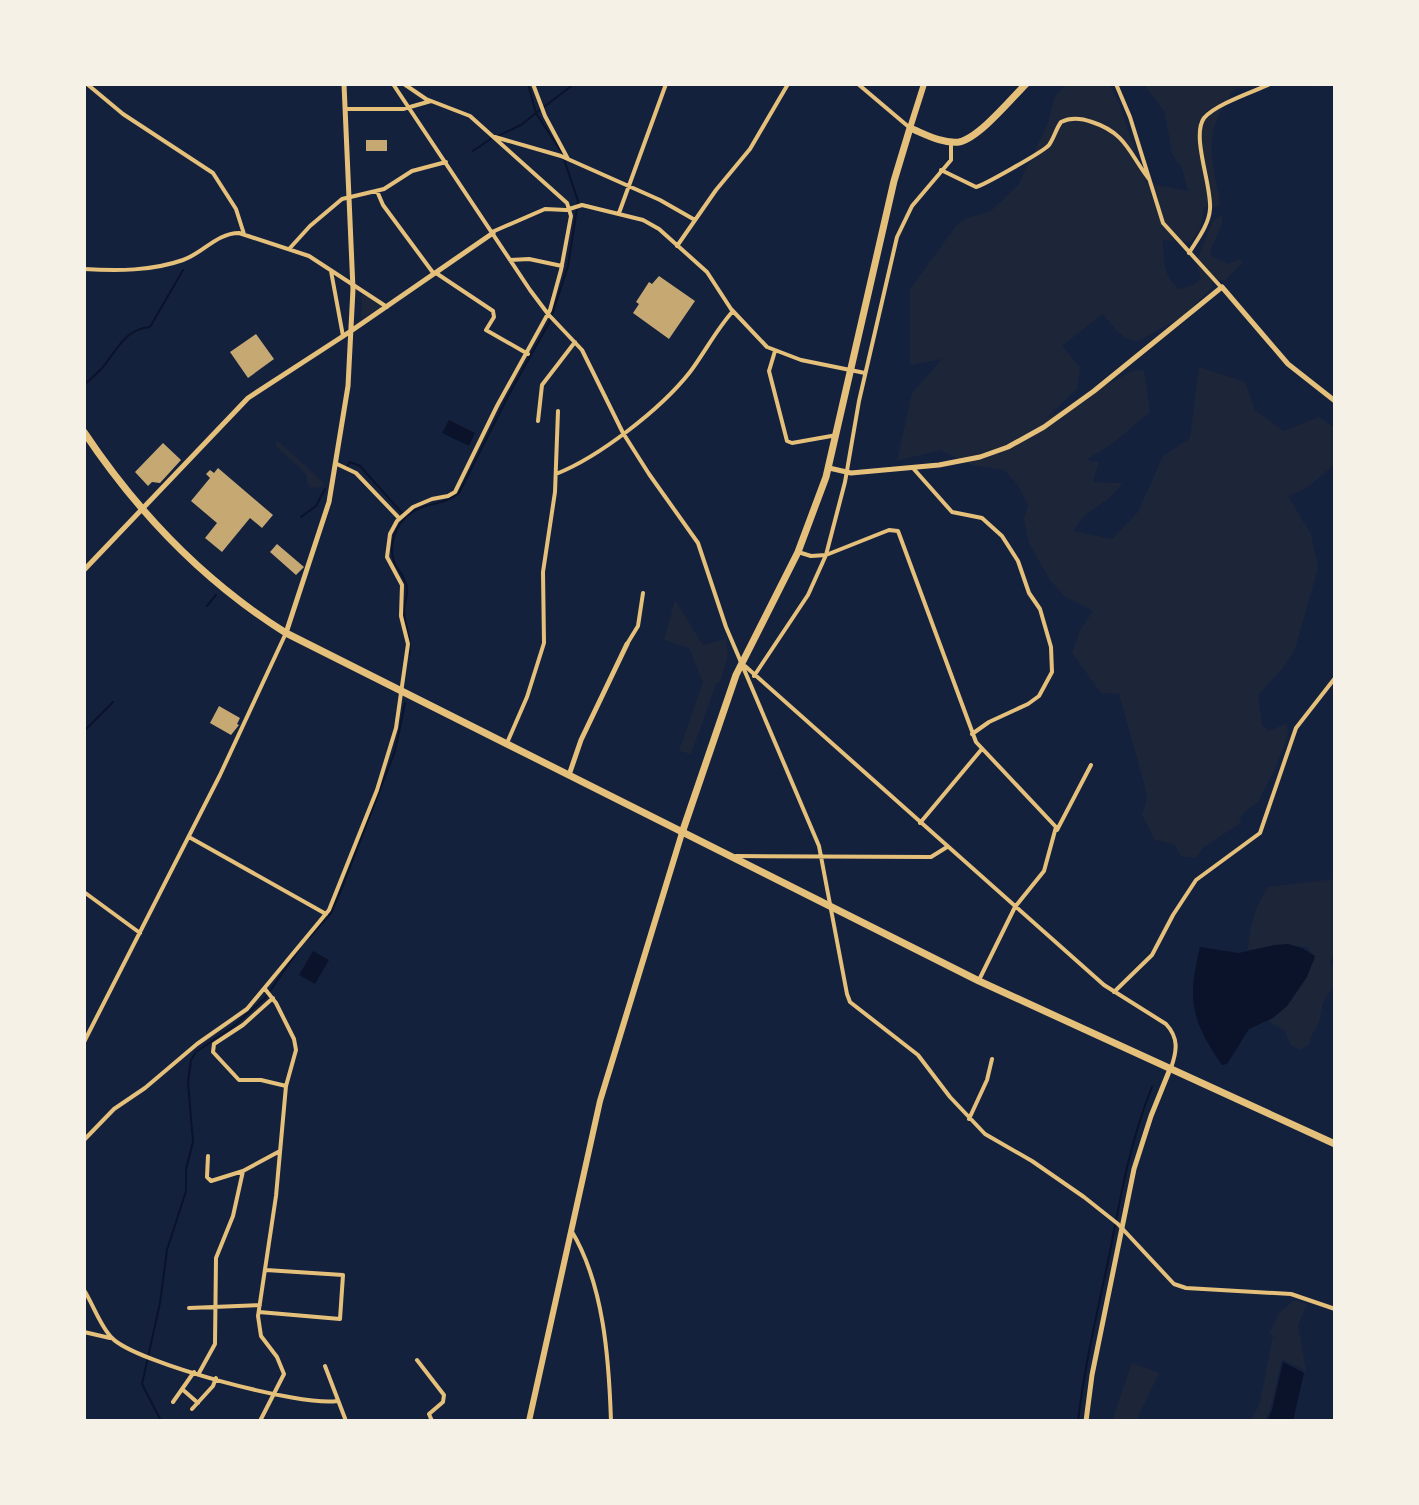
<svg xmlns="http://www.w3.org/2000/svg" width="1419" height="1505" viewBox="0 0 1419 1505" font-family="'IBM Plex Sans',sans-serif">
<rect width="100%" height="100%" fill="#14213d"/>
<path fill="#1d2539" d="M1065 84H1109L1120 106 1146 183 1188 191 1182 168 1172 154 1165 113 1144 84H1330L1323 87 1268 85 1235 89C1202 134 1211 151 1220 204L1216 207H1204L1200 229 1191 242 1163 240C1164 260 1163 278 1180 289L1193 285 1201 279 1196 262 1213 221 1221 215 1223 222 1210 252 1212 257 1229 264 1239 259 1243 263 1225 280H1212L1211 288 1184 316 1138 341C1122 341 1112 325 1103 314L1062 346 1080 367 1077 389 1045 419 1132 371 1144 370 1150 412 1112 444 1086 460 1099 462 1093 482 1122 483C1108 507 1086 505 1074 531L1112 539 1138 512 1163 456 1190 438 1199 367 1245 382 1255 410 1284 431 1319 417 1335 428V464L1307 488 1288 496 1311 534 1318 568 1295 649 1282 669 1258 695 1262 725 1269 731 1287 723 1288 736 1274 771 1258 802 1242 814 1239 824 1204 847 1195 858 1181 856 1174 844 1155 840 1142 814 1147 799 1145 787 1119 694 1101 693 1072 653 1080 630 1093 611 1064 596 1050 580 1029 543 1024 519 1028 505 1018 485 1004 470 971 465 940 450 897 461 912 393 942 359 910 365V289L956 226 964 219 991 211 1019 184 1048 123 1054 99Z
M362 292 383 306 361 319Z
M277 440 322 481 324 487 311 488 307 483V475L275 445Z
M675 600 703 645 726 639 728 656 720 682H717L691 754 679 751 703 682 689 648 664 640Z
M1335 879V951L1330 963C1345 982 1329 988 1323 1003 1321 1009 1321 1016 1319 1022 1316 1030 1310 1035 1309 1045L1300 1050 1290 1045 1285 1031 1268 1021 1305 978 1315 959 1308 947C1287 945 1268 953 1248 949 1250 926 1255 907 1268 887Z
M1295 1300 1307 1304 1298 1325 1306 1371 1282 1359 1270 1410 1264 1421H1251L1260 1403 1273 1336 1279 1337 1269 1334 1280 1312Z
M1132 1363 1159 1373 1136 1421H1112Z"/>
<path fill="#0b132b" d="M449 420 475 433 469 446 442 433Z
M1288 944 1302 948 1315 956 1307 977 1287 1006 1273 1018 1249 1029 1227 1064 1222 1065C1191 1020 1187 1000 1200 947L1239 953 1274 945Z
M313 951 329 960 315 984 299 975Z
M1283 1362 1304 1373 1293 1421H1267L1272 1410Z"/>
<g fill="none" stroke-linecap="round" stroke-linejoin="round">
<path stroke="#0b132b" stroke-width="2" d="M498 136 521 125 536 113 528 84
M473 151 492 138
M84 385C90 379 97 374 103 367 117 350 125 329 150 327L183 270
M346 468 350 462 360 466 402 513
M301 517 316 506 325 489
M207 606 216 595
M409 655C412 638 405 628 404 612 404 604 408 596 407 588 406 579 400 572 396 566 388 551 393 531 404 519 420 501 443 507 459 493L508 396 550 321 568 266 578 201 562 153 536 113 574 84
M84 731 113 702
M310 937 331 913 342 888 395 751 405 703
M161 1421 142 1384 160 1303 167 1250 186 1191V1169L193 1142 188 1082 191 1060 196 1052 235 1025 265 998 300 948
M1078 1421C1085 1362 1099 1305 1111 1247 1121 1193 1131 1139 1152 1087"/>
</g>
<path fill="#c6a872" d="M366 140H387V151H366Z
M659 276 695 301 669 339 633 313 639 304 636 302 649 282 652 284Z
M256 334 274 359 248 378 230 352Z
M163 443 181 460 160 483 152 482 148 486 135 472Z
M218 468 273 515 262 528 250 518 222 552 205 538 217 523 191 501 210 478 206 474 210 470 214 473Z
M277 544 304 567 296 575 270 552Z
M219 706 240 718 237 724 239 725 231 735 210 723Z"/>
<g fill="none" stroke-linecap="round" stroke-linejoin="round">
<path stroke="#e5c07b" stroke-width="4" d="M87 84 123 114 213 173 236 209 244 234
M393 84 530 290 548 314 582 350 623 433 649 474 698 543 726 627 819 846 847 994 850 1002 918 1055 950 1097 985 1134 1032 1161 1084 1197 1118 1224 1174 1284 1186 1288 1291 1294 1335 1309
M533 84 545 116 568 159
M858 84 910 128
M1116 84 1130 117 1163 223 1221 287
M1331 84H1335
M345 109H403L431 101
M495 137 561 156 660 200 695 220
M941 170 976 187C982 186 1043 152 1049 145 1054 138 1056 129 1061 122 1071 117 1081 118 1092 122 1126 133 1129 153 1149 179
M377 191 383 205 434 274
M619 213 666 84
M492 232 545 209 566 210 582 205 643 220 659 229 707 272 731 309 767 347 801 360 865 373
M677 246 716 190 750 149 788 84
M290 248 310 226 342 199 384 189 412 171 446 162
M1189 253C1197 240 1209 225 1210 209 1212 186 1191 136 1204 118 1216 104 1253 92 1270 84
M510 260 529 259 562 266
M84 269C117 271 152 271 183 260 203 253 217 233 239 233L309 256 387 307
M331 271 343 336
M436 273 493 311 494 317 486 330 528 354
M775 351 769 371 787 441 792 443 837 435
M538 421 542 385 575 342
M337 464 356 473 399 518
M912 467 952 512 982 518 1002 536 1018 561 1029 593 1040 609 1051 647 1052 672 1039 696 1028 704 989 722 972 734
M556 474C599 457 661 409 690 372 705 352 716 330 733 311
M798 552 811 556 826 555 889 530 898 531 976 742 1056 827 1044 871 1015 907 979 980
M627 644 638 626 643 593
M745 666 1104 985 1166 1024C1179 1038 1177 1051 1171 1068
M754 676 808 595 826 555 845 482 859 401 897 237 912 206 951 160V142
M507 743 527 697 544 643 543 572 555 492 558 411
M920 823 981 750
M1057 830 1091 765
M189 837 326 914
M736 856 931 857 947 847
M84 892 140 933
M1114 992 1152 955 1173 915 1196 880 1260 833 1296 728 1335 678
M273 998 243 1025 214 1044 213 1052 239 1080H261L286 1086
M84 1042 220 775 286 633
M969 1119 987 1080 992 1059
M84 1140 114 1109 145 1088 197 1044 247 1009 329 910 377 790 396 728 408 644 401 616 402 585 387 557 390 534 397 521 413 507 432 499 448 496 455 492 497 406 550 310 561 270 571 216 567 203 470 116 426 99 404 84
M208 1156 207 1177 211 1181 243 1171 280 1151
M571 1230C604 1284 609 1360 611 1421
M84 1290C93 1304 100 1326 112 1338 136 1363 302 1407 337 1401
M189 1308 260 1305
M259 1312 340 1319 343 1275 266 1270
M84 1332 110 1338
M417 1360 444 1395 443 1402 429 1414 432 1421
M325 1366 346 1421
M199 1373 215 1344 216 1258 233 1216 243 1171
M182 1389 198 1403
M173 1402 194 1372
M192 1409 213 1386 216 1378
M260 1421 284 1374 277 1357 261 1336 258 1316 276 1196 286 1086 296 1050 294 1039 276 1003 265 989"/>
<path stroke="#e5c07b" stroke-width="5" d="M829 468 851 473 939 465 980 457 1008 447 1044 427 1094 391 1222 287 1288 364 1335 401
M84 570 248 398 351 331 493 233
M286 633 329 502 348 386 353 289 344 84
M569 775 581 740 627 644
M1086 1421 1092 1375 1134 1169 1151 1116 1170 1069"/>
<path stroke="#e5c07b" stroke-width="6" d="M910 128 924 84
M529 1421 600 1101 682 833"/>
<path stroke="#e5c07b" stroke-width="7" d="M682 833 736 675 798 552 826 477 894 181 910 128C925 134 942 144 959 142 979 138 1011 99 1026 84"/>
<path stroke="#e5c07b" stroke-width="7" d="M84 432C138 513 203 581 286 633L979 981 1335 1144"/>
</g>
<rect width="1419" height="1505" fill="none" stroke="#f6f1e7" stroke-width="172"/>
</svg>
